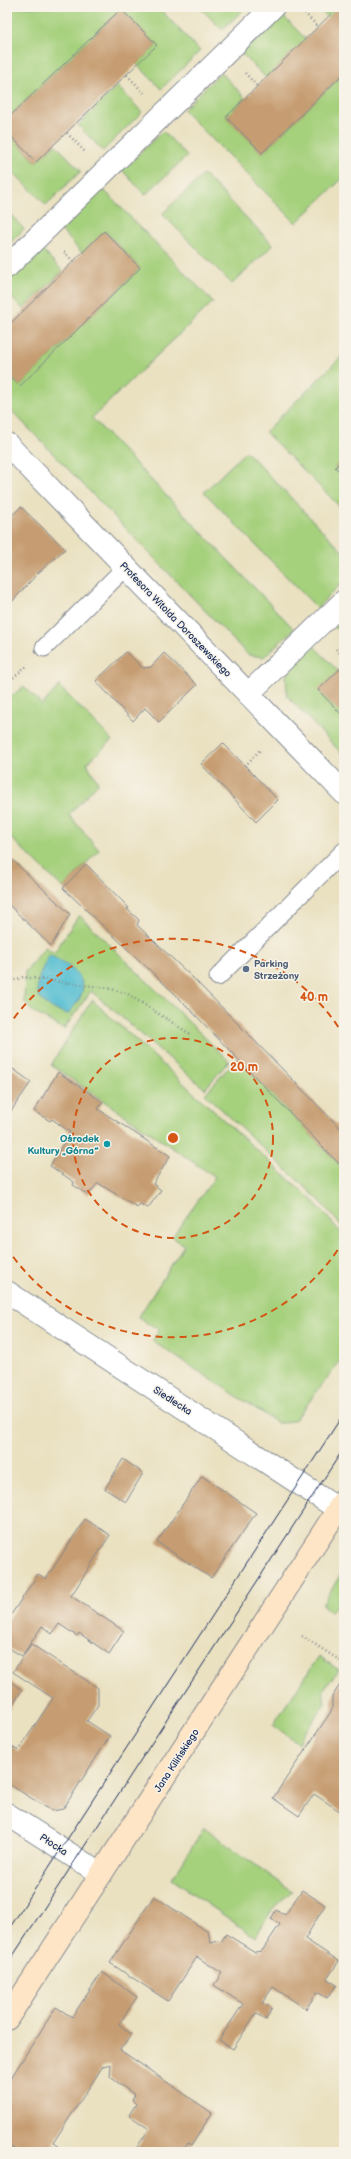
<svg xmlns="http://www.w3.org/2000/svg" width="351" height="2159" viewBox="0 0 351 2159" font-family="'Balsamiq Sans',sans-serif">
<rect width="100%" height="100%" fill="#f7f3e8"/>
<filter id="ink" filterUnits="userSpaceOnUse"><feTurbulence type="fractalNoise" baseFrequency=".025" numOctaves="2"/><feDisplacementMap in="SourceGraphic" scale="8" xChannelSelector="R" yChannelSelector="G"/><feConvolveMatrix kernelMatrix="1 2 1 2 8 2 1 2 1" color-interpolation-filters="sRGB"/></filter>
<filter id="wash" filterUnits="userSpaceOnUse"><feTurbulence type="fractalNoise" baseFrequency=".012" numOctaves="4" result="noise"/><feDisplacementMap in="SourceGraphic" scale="16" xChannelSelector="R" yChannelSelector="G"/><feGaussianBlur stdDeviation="0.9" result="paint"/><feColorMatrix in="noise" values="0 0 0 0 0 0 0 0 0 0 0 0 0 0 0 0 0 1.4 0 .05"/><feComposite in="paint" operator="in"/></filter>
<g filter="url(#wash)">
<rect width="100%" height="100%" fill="#eae1c1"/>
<path fill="#a5d07c" stroke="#60806d" d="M12 7H158L200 51 161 89 137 64 157 45 121 9 7 119V12Z
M199 7H246L222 30Z
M317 7H338L328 18Z
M280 13 306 39 266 78 240 52Z
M221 72 245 98 226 117 262 153 344 73V177L296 223 183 110Z
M117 86 142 112 103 151 78 125Z
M163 131 187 156 145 195 122 170Z
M7 132 36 162 55 144 81 171 46 205 7 166Z
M204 174 273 245 232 284 162 214Z
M102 188 213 302 92 418 294 629 264 657 248 655 7 406V374L20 386 140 268 105 231 82 253 61 230Z
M7 211 24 229 7 246Z
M40 248 63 271 23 309 7 293V280Z
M344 354V458L335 467 344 476V511L265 432Z
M246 451 344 553V581L317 608 204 492Z
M344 615V637L333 626Z
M314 646 338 671 319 690 344 717V756L287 696 286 675Z
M24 686 42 705 59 686 112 740 87 763 98 783 69 815 99 850 63 888 7 834V700Z
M79 915 229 1061 205 1089 91 991 64 1029 33 1012 24 1001 25 972 45 947 54 953Z
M92 1000 316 1204 344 1236V1356L296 1419 285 1423H278L152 1341 159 1330 138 1318 184 1245 172 1237 215 1177 51 1065Z
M237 1058 344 1169V1229L320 1201 205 1094Z
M344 1569V1599L331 1612 322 1605Z
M319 1656 339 1670 323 1690 325 1703 298 1743 273 1725Z
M204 1828 292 1891 274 1907 255 1937 172 1879Z"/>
<path fill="#55bed1" stroke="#387698" d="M49 955C63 962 89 975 81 995 79 1002 72 1008 68 1014 29 1003 33 986 49 955Z"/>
<g id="blocks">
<path fill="#c69d72" d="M338 7H344V73L262 153 226 117Z
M121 9 157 45 36 162 7 132V119Z
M104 231 140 268 20 386 7 374V327Z
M344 458V476L335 467Z
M21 507 65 549 37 574 8 606 7 520Z
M126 652 143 668 151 667 164 653 197 685 159 722 145 708 133 721 96 681Z
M344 665V717L318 690Z
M223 743 278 800 256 822 201 764Z
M7 855 70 914 51 946 7 903Z
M86 864 129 908 127 909 139 920 137 925 193 978 344 1132V1169L176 995 63 888Z
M13 1069 31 1082 7 1117V1078Z
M58 1072 103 1102 98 1109 170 1156 153 1184 161 1190 148 1208 140 1204 137 1207 98 1183 88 1195 73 1185 74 1182 50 1166 70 1132 52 1119 50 1121 34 1111Z
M123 1459 143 1473 126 1502 105 1489Z
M202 1476 256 1513 211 1578 157 1542Z
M85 1519 110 1535 71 1596 124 1631 109 1654 79 1633 77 1636 59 1624 52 1634 42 1626 22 1656 7 1647V1621L38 1574 46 1579Z
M31 1644 98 1688V1705L87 1721 110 1736 63 1809 52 1811 7 1783V1743L18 1751 53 1698 13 1672Z
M8 1680 22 1690 7 1713V1682Z
M341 1683H344V1814L314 1794 299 1816 273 1798 332 1710V1697Z
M302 1890 325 1905 305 1939 339 1961 327 1979 337 1985 327 1998 317 1992 306 2009 273 1987 262 2003 272 2008 266 2020 256 2013 233 2049 219 2040 243 2004 214 1985 222 1973 197 1957 168 2001 110 1963 154 1896 208 1932 211 1943 218 1941 221 1942 226 1934 255 1952 262 1951 280 1924 271 1919 276 1910 285 1915Z
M102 1972 137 1997 119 2024 131 2034 120 2050 212 2113 191 2146 188 2144 182 2152H134L149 2129 129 2115 136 2104 132 2100 135 2095 110 2077 111 2064 103 2066 53 2143 66 2152H18L7 2144V2084L56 2007 72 2017Z"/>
</g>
</g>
<g filter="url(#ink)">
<use href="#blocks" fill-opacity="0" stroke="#828890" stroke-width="1"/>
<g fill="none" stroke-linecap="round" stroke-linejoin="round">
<g stroke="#828890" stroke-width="19">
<path id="lane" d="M44 648 126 567
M218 977 344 851"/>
</g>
<g stroke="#828890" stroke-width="24">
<path id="street" d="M7 267 273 7
M7 444 344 793
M248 694 344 601
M7 1292 338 1509
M7 1814 101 1874"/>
</g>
<g stroke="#828890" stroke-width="24">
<path id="secondary" d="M7 2019 344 1500"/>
</g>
<path stroke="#828890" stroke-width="2.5" stroke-dasharray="1 3" stroke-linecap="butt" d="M302 10 318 27
M245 73 257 86
M127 75 144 93
M67 133 85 152
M64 252 73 261
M7 318 12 322
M336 649 344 658
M7 683 27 666
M245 766 261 749
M7 983 23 977 107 988 126 993 190 1034
M344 1606 339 1611 344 1614
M302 1636 344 1663"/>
<use href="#lane" stroke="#fff" stroke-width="17"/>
<use href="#street" stroke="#fff" stroke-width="22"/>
<use href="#secondary" stroke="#fde5c5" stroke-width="22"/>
<path stroke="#1b2f5e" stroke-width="1" d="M7 1932 344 1413
M7 1965 344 1448"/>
</g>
</g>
<g fill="none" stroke="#d45514" stroke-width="2" stroke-dasharray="7 5">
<circle cx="173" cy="1138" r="100"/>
<path d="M344 1240A199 199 0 0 1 7 1248M7 1028A199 199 0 0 1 344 1036"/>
</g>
<circle fill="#5c6f8a" stroke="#f7f3e8" stroke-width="1.5" cx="246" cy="969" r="4"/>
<circle fill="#0f9aa8" stroke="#f7f3e8" stroke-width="1.5" cx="107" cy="1144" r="4"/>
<g text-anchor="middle" stroke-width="3" stroke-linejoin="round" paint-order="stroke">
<g font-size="10" fill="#1b2f5e" stroke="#f7f3e8">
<text transform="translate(176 619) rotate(46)" y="4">Profesora Witolda Doroszewskiego</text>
<text transform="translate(173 1400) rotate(33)" y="4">Siedlecka</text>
<text transform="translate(176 1760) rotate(-57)" y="4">Jana Kilińskiego</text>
<text transform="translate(54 1844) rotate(33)" y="4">Płocka</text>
</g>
<g font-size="10" font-weight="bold" fill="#4e5e75" stroke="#f7f3e8" text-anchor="start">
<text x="254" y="967">Parking<tspan x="254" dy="12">Strzeżony</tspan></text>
</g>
<g font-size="10" font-weight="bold" fill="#0d838f" stroke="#f7f3e8" text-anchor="end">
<text x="99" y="1142">Ośrodek<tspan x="99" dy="12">Kultury „Górna”</tspan></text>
</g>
</g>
<circle cx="173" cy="1138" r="6" fill="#d45514" stroke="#f7f3e8" stroke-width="2"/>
<g font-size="12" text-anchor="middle" font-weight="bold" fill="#d45514" stroke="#f7f3e8" stroke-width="3" stroke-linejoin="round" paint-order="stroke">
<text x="314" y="1001">40 m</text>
<text x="244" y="1071">20 m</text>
</g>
<rect width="351" height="2159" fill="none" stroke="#f7f3e8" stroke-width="24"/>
</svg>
